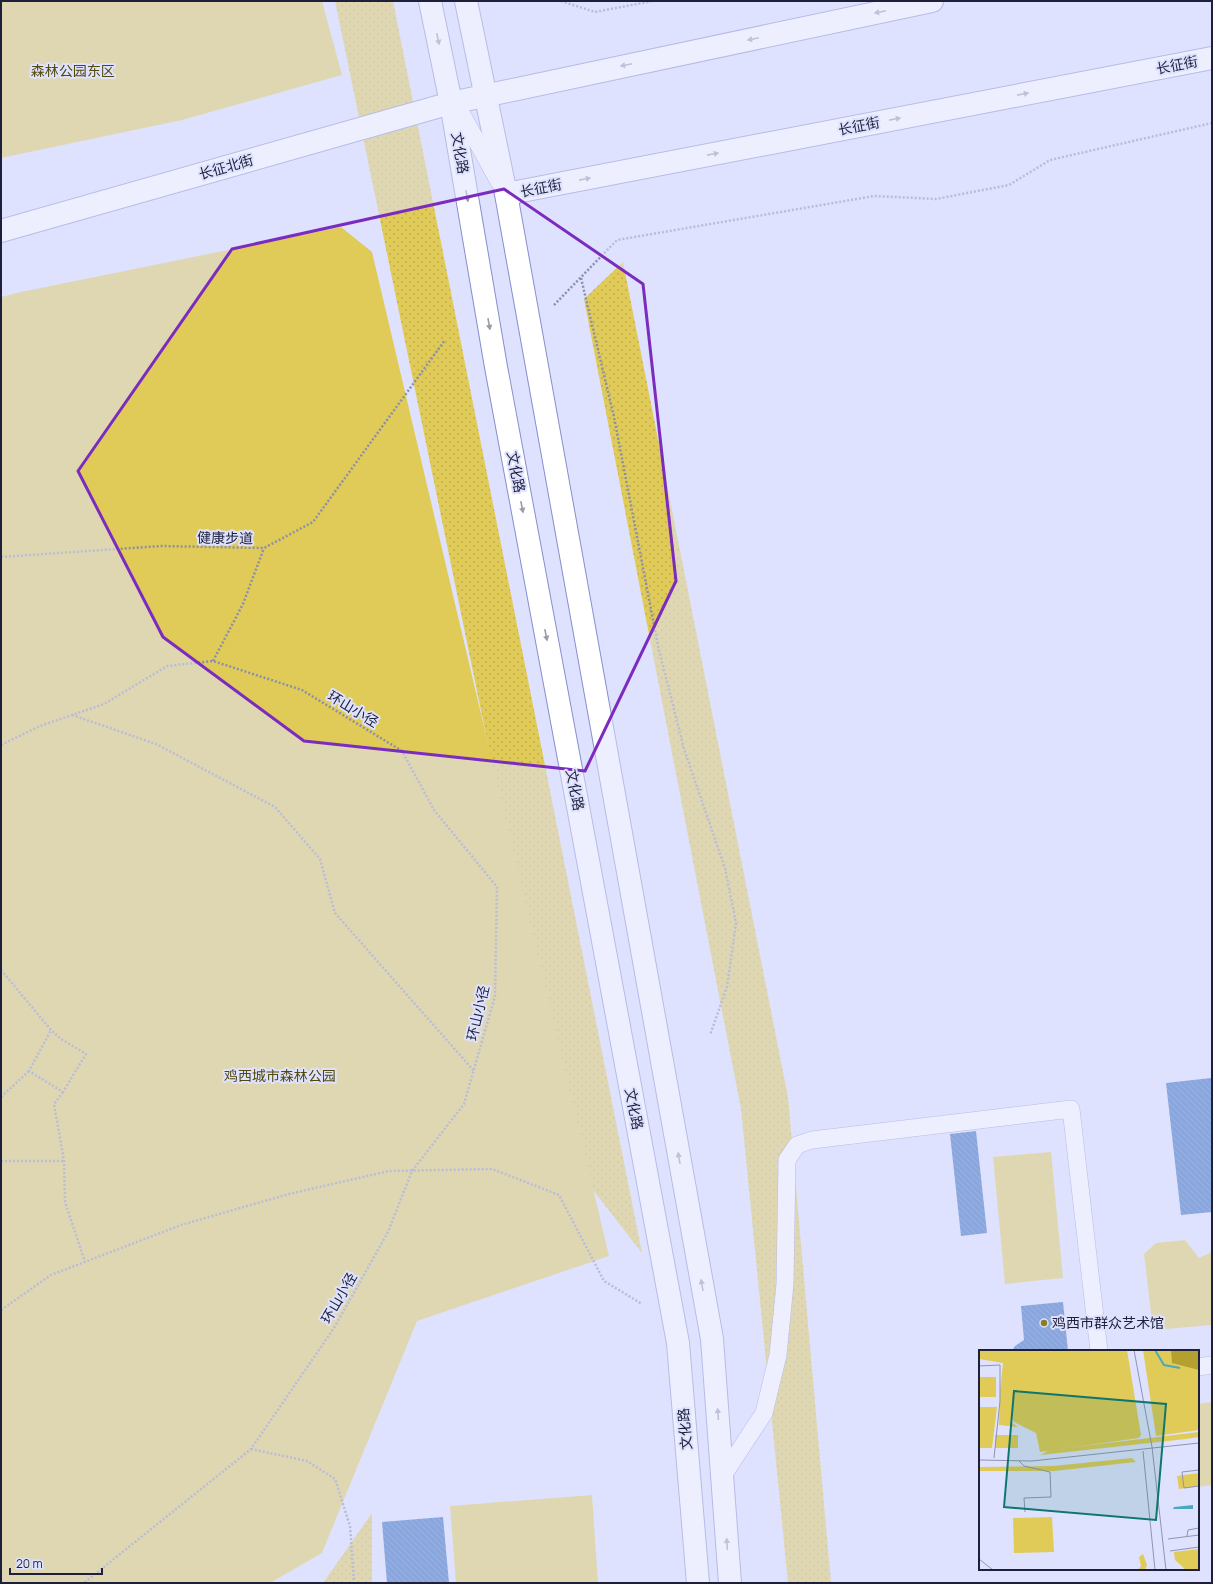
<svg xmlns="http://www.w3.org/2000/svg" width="1213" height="1584" viewBox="0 0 1213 1584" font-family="Manrope,'Noto Sans SC',sans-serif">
<defs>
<pattern id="grass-dots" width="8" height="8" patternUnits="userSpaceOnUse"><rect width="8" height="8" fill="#e1cb58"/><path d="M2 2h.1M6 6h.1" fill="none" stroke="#c1ae4d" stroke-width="1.8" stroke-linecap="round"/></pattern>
<pattern id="building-back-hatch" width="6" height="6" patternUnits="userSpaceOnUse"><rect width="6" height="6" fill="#205fbd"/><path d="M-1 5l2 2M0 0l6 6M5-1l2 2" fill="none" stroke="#4f7bbf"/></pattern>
</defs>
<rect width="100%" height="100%" fill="#dee2fe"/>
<path fill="url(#grass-dots)" d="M335 1H393L642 1253 575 1167Z
M623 262 788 1097 831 1583H788L741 1109 584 299Z
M372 1513V1583H323Z"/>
<path fill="#e1cb58" d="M1 1H322L342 75 182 120 1 158Z
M341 227 372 252 609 1256 417 1321 322 1553 270 1583H1V297L21 292Z
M1051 1152 1063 1278 1005 1284 993 1157Z
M1185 1240 1199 1258 1212 1252V1325L1166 1329 1152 1321 1144 1254 1156 1243Z
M1212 1402V1485L1198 1487V1404Z
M592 1495 598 1583H456L450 1506Z"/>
<path fill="url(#building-back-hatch)" d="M1211 1078 1212 1212 1181 1215 1166 1083Z
M976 1131 987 1233 961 1236 950 1134Z
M1063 1302 1068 1351H1012L1015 1346 1024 1340 1021 1306Z
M443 1517 449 1583H387L382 1522Z"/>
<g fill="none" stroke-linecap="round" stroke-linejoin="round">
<g stroke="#878ecd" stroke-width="18">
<path id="lane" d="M454 100 499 182
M1198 1367 1212 1365
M722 1477 764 1413 778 1355 785 1284 787 1160 797 1145 812 1140 1071 1109 1099 1351"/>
</g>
<g stroke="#878ecd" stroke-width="24">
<path id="secondary" d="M430 1 451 103 496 367 678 1343 698 1583
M466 1 506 194 712 1339 730 1583
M506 194 1212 58
M1 231 451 103 932 1"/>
</g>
<path stroke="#8c8faa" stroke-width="2.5" stroke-dasharray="2 2" stroke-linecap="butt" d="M561 1 595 12 653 1
M581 278 614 417 658 646 684 749 725 868 736 923 727 987 710 1035
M554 305 617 240 874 196 936 199 1009 185 1050 160 1212 123
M1 557 161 546 264 548 313 522 445 340
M213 661 243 604 264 548
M72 715 156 744 275 807 320 859 335 913 474 1071
M1 745 40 726 104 704 167 666 213 661 302 690 402 751 434 810 497 887 495 996 464 1104 412 1171 388 1232 334 1328 251 1449 84 1583
M1 970 51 1030 61 1039 86 1054 63 1092 29 1071 51 1030
M63 1092 54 1104 64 1161 65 1202 85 1262
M1 1097 29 1071
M1 1161H64
M1 1310 51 1275 181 1225 289 1194 389 1171 492 1169 559 1195 604 1281 642 1304
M251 1449 307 1461 335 1479 350 1526 354 1583"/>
<use href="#lane" stroke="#fff" stroke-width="17"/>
<use href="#secondary" stroke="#fff" stroke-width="22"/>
</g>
<defs><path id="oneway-solid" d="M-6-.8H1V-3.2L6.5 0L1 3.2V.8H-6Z"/></defs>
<g fill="#9a9ba6">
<use href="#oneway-solid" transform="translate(880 12) rotate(168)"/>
<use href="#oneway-solid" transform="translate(438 39) rotate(78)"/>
<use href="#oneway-solid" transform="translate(753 39) rotate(168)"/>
<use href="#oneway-solid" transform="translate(626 65) rotate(168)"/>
<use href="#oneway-solid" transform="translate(1023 94) rotate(-11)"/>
<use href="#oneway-solid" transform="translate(895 119) rotate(-11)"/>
<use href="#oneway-solid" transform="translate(713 154) rotate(-11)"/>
<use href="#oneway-solid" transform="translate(585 179) rotate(-11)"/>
<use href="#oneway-solid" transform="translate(467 196) rotate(80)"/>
<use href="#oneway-solid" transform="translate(489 324) rotate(80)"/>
<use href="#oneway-solid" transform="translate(522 507) rotate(79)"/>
<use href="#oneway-solid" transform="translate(546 635) rotate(79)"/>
<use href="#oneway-solid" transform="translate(679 1158) rotate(-100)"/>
<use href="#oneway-solid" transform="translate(702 1285) rotate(-100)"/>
<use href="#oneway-solid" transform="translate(718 1414) rotate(-94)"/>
<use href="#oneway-solid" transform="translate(727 1544) rotate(-94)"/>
</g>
<path d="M0 0H1213V1584H0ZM504 189 643 284 676 581 585 771 304 741 163 637 78 471 232 249Z" fill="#dee2fe" fill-opacity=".55" fill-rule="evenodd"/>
<path fill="none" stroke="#7b2cbf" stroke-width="3" stroke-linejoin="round" d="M504 189 643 284 676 581 585 771 304 741 163 637 78 471 232 249Z"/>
<circle fill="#8c7c22" stroke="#dee2fe" stroke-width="1.5" cx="1044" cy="1323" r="4"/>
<g text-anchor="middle" stroke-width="4" stroke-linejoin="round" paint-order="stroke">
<g font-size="14" fill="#1e2039" stroke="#dee2fe">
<text transform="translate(1177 65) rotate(-11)" y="5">长征街</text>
<text transform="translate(859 126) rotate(-11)" y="5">长征街</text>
<text transform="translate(460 153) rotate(80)" y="5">文化路</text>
<text transform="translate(226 167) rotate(-16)" y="5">长征北街</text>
<text transform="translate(541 188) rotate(-11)" y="5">长征街</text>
<text transform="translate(516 472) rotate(79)" y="5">文化路</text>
<text transform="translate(225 538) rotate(1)" y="5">健康步道</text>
<text transform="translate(353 709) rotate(31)" y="5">环山小径</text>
<text transform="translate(575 790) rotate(79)" y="5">文化路</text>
<text transform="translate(478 1013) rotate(-77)" y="5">环山小径</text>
<text transform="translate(634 1109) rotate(79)" y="5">文化路</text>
<text transform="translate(339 1298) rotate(-60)" y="5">环山小径</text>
<text transform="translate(685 1429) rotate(-95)" y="5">文化路</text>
</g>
<g font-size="14" fill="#52480c" stroke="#dee2fe">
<text x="73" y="76">森林公园东区</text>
<text x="280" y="1081">鸡西城市森林公园</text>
</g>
<g font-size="14" fill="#1e2039" stroke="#dee2fe" text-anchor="start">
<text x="1052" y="1328">鸡西市群众艺术馆</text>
</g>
</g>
<g transform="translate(979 1350)">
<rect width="220" height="220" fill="#dee2fe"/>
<path d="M21 41 34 65 32 72 39 77 20 75ZM220 82V87L207 89 62 105 70 100ZM153 108 157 112 75 121H0V117L74 116ZM164 204 168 215 166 220H159L162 216 160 207Z" fill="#e1cb58"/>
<path d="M192 0H220V21L190 14Z" fill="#b4a030"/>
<path d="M0 0H148L162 85 160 88 61 102 57 83 35 72 21 41 24 13 0 9ZM164 0H192L193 13 220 20V80L177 86ZM0 27H17V47H0ZM0 57H18L13 98H0ZM16 85H39V98H16ZM220 123V136L200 139 198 126ZM73 167 75 202 35 203 34 168ZM220 199V220H207L196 210 195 202Z" fill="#e1cb58"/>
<path d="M214 155V159H194L195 157Z" fill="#49a9c3"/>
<path fill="none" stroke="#49a9c3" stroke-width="2" d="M176 0 185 15 201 18"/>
<path fill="none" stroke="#9194af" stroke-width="1" d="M155 0 173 97 187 220M0 16 21 15V51L15 108M164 101 176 220M0 110 53 111 220 93M40 111 45 116 71 122 72 147 45 148 46 162M220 120 203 122 205 138 220 136M208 186 209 180 220 178M189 189 220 185M191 201 220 197M0 209 14 220"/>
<path fill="#0f766e" fill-opacity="0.15" stroke="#0f766e" stroke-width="2" d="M35 41 187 54 177 170 25 157Z"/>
<rect width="220" height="220" fill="none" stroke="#1e2039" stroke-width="2"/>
</g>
<rect width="1213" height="1584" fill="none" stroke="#1e2039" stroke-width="4"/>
<path d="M10 1568v6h92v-6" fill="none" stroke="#1e2039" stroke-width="2"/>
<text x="16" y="1568" font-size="12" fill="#1e2039" stroke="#dee2fe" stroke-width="3" paint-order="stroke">20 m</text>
</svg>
